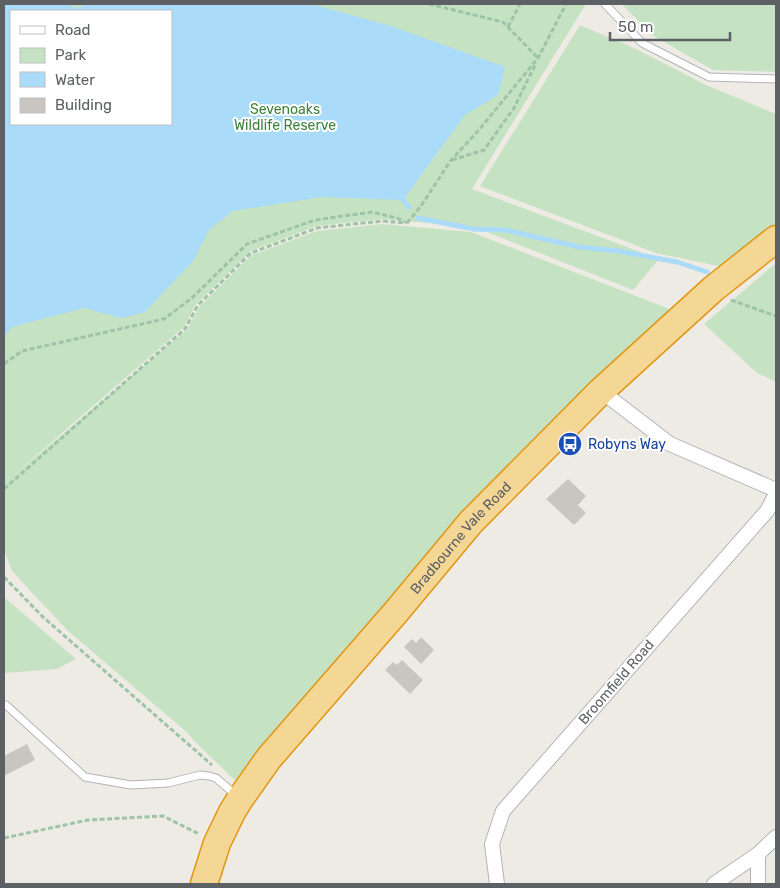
<svg xmlns="http://www.w3.org/2000/svg" width="780" height="888" viewBox="0 0 780 888" font-family="Rubik,sans-serif">
<rect width="100%" height="100%" fill="#eeebe5"/>
<path fill="#c5e3c3" fill-rule="evenodd" d="M4 4H586L472 189 659 259 633 290 474 227 382 219 316 226 251 251 196 304 184 327 9 479 187 330 200 306 252 255 317 231 382 224 471 232 672 310 372 621 235 780 194 741 189 734 68 631 12 571 4 550ZM11 11H171V124H11Z
M622 4H776V72L713 70 652 35Z
M580 25 636 49 706 85 776 114V231L723 267 656 253 480 186Z
M776 263V382L757 373 704 324Z
M4 597 76 659 57 669 4 673Z"/>
<path fill="#aadbf8" fill-rule="evenodd" d="M4 4H66L77 8 90 4H311L391 26 505 67 498 95 465 115 403 200 321 197 233 211 209 230 194 260 145 312 122 318 84 308 12 327 6 335 4 336ZM11 11H171V124H11Z"/>
<g fill="none" stroke-linecap="round" stroke-linejoin="round">
<path stroke="#aadbf8" stroke-width="5" d="M403 200 409 207
M418 218 474 229 505 230 579 247 618 251 677 262 707 272"/>
</g>
<path fill="#c9c6c2" d="M568 479 586 496 578 505 586 513 574 525 546 499Z
M421 637 434 650 421 664 404 647 412 639 416 643Z
M402 660 423 680 410 694 385 670 393 662 397 665Z
M27 744 35 760 4 776V756Z"/>
<g fill="none" stroke-linecap="round" stroke-linejoin="round">
<g stroke="#b2b5b9" stroke-width="9">
<path id="lane" d="M605 4 642 43 709 77 776 79
M6 705 85 777 131 785 168 783 200 775 209 776 216 778 237 796"/>
</g>
<g stroke="#b2b5b9" stroke-width="16">
<path id="street" d="M601 391 670 444 776 490
M497 884 492 844 503 811 767 511 776 494
M714 884 758 854 776 837
M758 884V854"/>
</g>
<g stroke="#e19512" stroke-width="29">
<g id="highway">
<path id="s1" d="M204 884 217 843 232 812 240 799 269 758 396 612 471 522 601 391 713 289 776 239"/>
</g>
</g>
<path stroke="#9dc4a6" stroke-width="3" stroke-dasharray="5 2.5" stroke-linecap="butt" d="M429 4 503 22 538 58V59
M508 27 520 4
M452 160 484 150 514 108 535 65
M407 223 421 206 451 160 478 131 538 58 566 4
M731 300 776 316
M4 364 22 351 164 319 192 298 247 244 315 220 372 212 397 218 405 222
M4 489 185 329 198 305 251 253 317 228 382 221 407 223
M4 577 43 617 212 765
M4 838 88 820 163 816 199 834"/>
<use href="#lane" stroke="#fff" stroke-width="7"/>
<use href="#street" stroke="#fff" stroke-width="14"/>
<use href="#highway" stroke="#f5d795" stroke-width="26"/>
</g>
<defs>
<g id="bus-disc" transform="scale(1.25)"><circle r="9.5" fill="#1a4fb4" stroke="#fff"/><path d="M-5-6H5V4H4V6H2V4H-2V6H-4V4H-5ZM-3.5-4V0h7V-4ZM-3.5 1.2v1.5H-2V1.2ZM2 1.2v1.5H3.5V1.2Z" fill="#fff"/></g>
</defs>
<g fill-rule="evenodd">
<use href="#bus-disc" x="570" y="444"/>
</g>
<g text-anchor="middle" stroke-width="4" stroke-linejoin="round" paint-order="stroke">
<g font-size="14" fill="#3d833c" stroke="#fff">
<text x="285" y="114">Sevenoaks<tspan x="285" dy="16">Wildlife Reserve</tspan></text>
</g>
<g font-size="14" fill="#164399" stroke="#fff" text-anchor="start">
<text x="588" y="449">Robyns Way</text>
</g>
<g font-size="14" fill="#5d6064" stroke="#fff">
<text dy="5" stroke="none"><textPath href="#s1" startOffset="435">Bradbourne Vale Road</textPath></text>
<text transform="translate(616 682) rotate(-49)" y="5">Broomfield Road</text>
</g>
</g>
<rect width="780" height="888" fill="none" stroke="#5d6064" stroke-width="10"/>
<rect x="10" y="10" width="162" height="115" fill="#ffffff" stroke="#bebfc1"/>
<rect x="20" y="26" width="25" height="8" fill="#ffffff" stroke="#bebfc1"/>
<text x="55" y="35" font-size="15" fill="#5d6064">Road</text>
<rect x="20" y="48" width="25" height="15" fill="#c5e3c3" stroke="#bebfc1"/>
<text x="55" y="60" font-size="15" fill="#5d6064">Park</text>
<rect x="20" y="72" width="25" height="15" fill="#aadbf8" stroke="#bebfc1"/>
<text x="55" y="85" font-size="15" fill="#5d6064">Water</text>
<rect x="20" y="98" width="25" height="15" fill="#c9c6c2" stroke="#bebfc1"/>
<text x="55" y="110" font-size="15" fill="#5d6064">Building</text>
<path d="M610 32v8h120v-8" fill="none" stroke="#5d6064" stroke-width="2.5"/>
<text x="618" y="32" font-size="15" fill="#5d6064" stroke="#ffffff" stroke-width="4" paint-order="stroke">50 m</text>
</svg>
